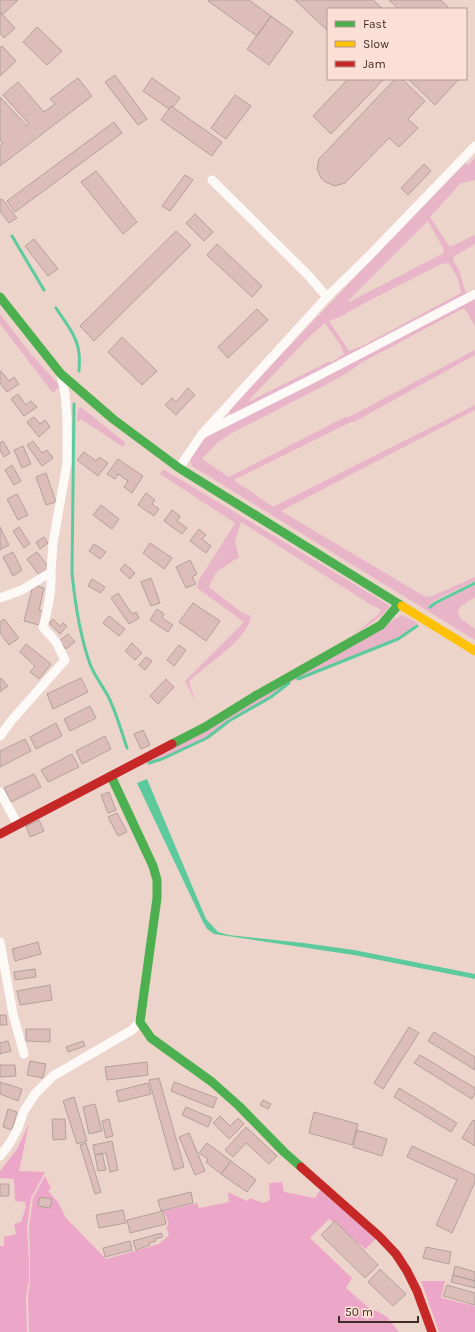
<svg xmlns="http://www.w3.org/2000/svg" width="475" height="1332" viewBox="0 0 475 1332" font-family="Karla,sans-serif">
<rect width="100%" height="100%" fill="#edd4ca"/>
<path fill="#e7b4c8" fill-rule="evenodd" d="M475 158V180L461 183 430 217 450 247 475 235V244L453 257V260L459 270 465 291 468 292 475 289V292L234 414 230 415V411L242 396 436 192 465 163 468 165ZM428 221 443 248 444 253 349 302 348 301ZM449 263 458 279 461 293 364 345 349 351 329 321 342 316 353 309 441 264ZM325 323 341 346 344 354 332 362H328L250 401 249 400 309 337Z
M475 298V326L465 309H462L361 363 349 372 329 383 230 434 217 443 202 459 229 477 345 417H349L475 350V355L354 422H351L234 480 273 507 475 405V410L281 511 424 596 430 597 475 577V581L435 600 429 605 430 607 475 585V597L461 606 458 612 460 618 475 629V640L192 466C187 457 198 446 203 439Z
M0 314 31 354 60 386 53 393 0 324Z
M81 407 126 443 123 447 81 419 77 422 78 410Z
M163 469 387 604 390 606C380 619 367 626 354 634L378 615 380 612V609L371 605 241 522 235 541 239 557 216 572 209 587 241 612 251 616C247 642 205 664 189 682L196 703 185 681 244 622 197 588 199 580 235 523 160 474Z
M402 615 418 623 397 638 308 674 290 682 270 696 229 721 207 738 161 759 145 763Z"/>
<path fill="#eca6c8" d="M29 1124 19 1171 45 1172 31 1198 27 1227 29 1262V1280L26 1297 27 1332H0V1246H4V1237L16 1234 14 1224 21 1222 26 1207 25 1202 15 1201 14 1179 0 1178V1171L17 1149Z
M45 1176 51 1188 48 1191 58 1202 66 1218 106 1259 159 1244 169 1235 166 1227 169 1225 164 1211 197 1203 199 1208 229 1202 228 1192 247 1201 250 1198 263 1203 270 1200 269 1183 282 1182 284 1192 315 1198 320 1190 376 1239 365 1249 329 1219 310 1238 352 1278 346 1288 369 1308 363 1316 367 1320 375 1310 387 1317 399 1332H29L28 1297 30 1280V1262L29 1227 33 1198Z
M421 1281H445L441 1298 475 1306V1332H439Z"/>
<path fill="#5cca9d" d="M147 779 206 919 218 932 229 935 304 943 354 950 475 974V979L354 955 214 934 207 929 203 922 137 783Z"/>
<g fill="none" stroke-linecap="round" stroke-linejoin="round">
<path stroke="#5cca9d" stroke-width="3" d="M12 236 44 290
M56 308C65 322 78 337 79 354 80 359 79 365 79 371
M74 404 72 573C75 603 80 636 90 664 94 675 102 685 108 696 116 712 121 730 127 748
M430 607 435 603 475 583
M298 679 398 639 417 626
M149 763 162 759 207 738 229 721 271 697 289 683"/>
</g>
<path fill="#dcbdb8" stroke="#b3a09b" d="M0 0H18L2 15 0 12Z
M209 0H249L271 16 257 36 208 1Z
M295 0H373L383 9H328V31Z
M389 0H441L450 9H399Z
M0 12 15 28 4 38 0 33Z
M271 16 293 32 269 65 247 49Z
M37 27 62 51 47 65 23 42Z
M2 46 16 61 0 76V48Z
M115 75 147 119 138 125 105 82Z
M78 78 92 96 0 166V146L3 144 0 140V97L27 126 29 124 3 95 18 82 44 112 55 104 50 99Z
M152 78 180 98 173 107 171 106 169 109 143 91Z
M348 79H384L331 134 313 116Z
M395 79H402L425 101 408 119 418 128 399 147 389 138 345 183 335 186 325 182 321 178 317 169 319 159Z
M408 79H459L435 105Z
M235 95 251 106 226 139 211 128Z
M171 106 222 142 212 156 161 120Z
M114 122 122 133 15 212 7 201Z
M424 164 431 171 408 195 401 188Z
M96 171 137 222 123 234 81 182Z
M185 175 193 180 170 211 162 206Z
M2 199 17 218 9 223 0 211V200Z
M195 214 213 232 204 241 186 223Z
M176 231 191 245 94 341 80 326Z
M34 239 58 269 48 276 25 246Z
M217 244 262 286 252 297 207 255Z
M257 309 268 320 228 358 218 347Z
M122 337 157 371 142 385 108 352Z
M0 371H1L9 381 14 377 19 384 7 392 0 383Z
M188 388 195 395 176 415 165 405 172 398 176 402Z
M18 394 26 405 31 401 37 407 24 416 11 399Z
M34 417 40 424 45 420 50 427 39 437 27 422Z
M3 441 10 453 4 457 0 451V443Z
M33 441 42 453 47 450 53 458 42 466 27 445Z
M23 446 31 464 22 468 14 450Z
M84 452 96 461 99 457 108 463 98 476 77 460Z
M118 459 143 476 132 493 124 487 128 481 118 474 115 479 107 474Z
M12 465 21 481 14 485 5 470Z
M46 473 56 502 46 505 36 477Z
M146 493 155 500 152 504 159 509 154 516 138 505Z
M17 494 28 515 18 520 7 499Z
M101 505 119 519 112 529 93 515Z
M172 510 180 516 177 521 187 528 182 534 164 521Z
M0 527 9 545 0 550Z
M19 527 30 544 24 548 13 531Z
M199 529 206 535 202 539 211 546 206 553 190 541Z
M44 537 48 543 40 549 36 542Z
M150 543 172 558 164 569 143 553Z
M94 544 106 552 100 559 89 551Z
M13 552 22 570 13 576 3 557Z
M37 552 49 568 39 575 27 559Z
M190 560 197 574 192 577 196 584 186 588 176 567Z
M125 564 135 573 130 579 120 570Z
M151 578 160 603 151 606 141 582Z
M92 579 105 587 101 593 88 586Z
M33 585 44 588 39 610 43 611 39 625 24 621Z
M118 593 132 614 136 612 139 618 129 624 111 598Z
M193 603 220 621 206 641 179 622Z
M157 609 164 614 162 618 173 625 168 632 150 620Z
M109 616 125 629 119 636 103 623Z
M4 619 19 638 9 645 0 633V622Z
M53 619 60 626 63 623 67 626 60 634 49 623Z
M68 634 75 642 66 649 59 641Z
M132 643 142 653 135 660 125 651Z
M26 644 51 664 39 679 30 672 35 666 20 652Z
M179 645 186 650 174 666 167 660Z
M146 657 152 661 145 670 139 665Z
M1 678 8 686 0 692V679Z
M81 678 88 692 53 709 47 694Z
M166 679 174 687 158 704 150 696Z
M90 706 96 718 70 731 64 719Z
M56 723 62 736 36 749 30 737Z
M143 730 150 745 141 749 134 734Z
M105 736 111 749 82 764 76 751Z
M25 739 31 751 0 767V751Z
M72 754 79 767 48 782 41 770Z
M34 774 41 787 11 802 4 788Z
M109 792 116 810 108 813 101 795Z
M117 813 127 832 118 836 108 817Z
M39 820 44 831 30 837 26 826Z
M38 942 41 954 15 961 12 949Z
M35 969 36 977 15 980 14 972Z
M50 985 52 1000 20 1005 17 991Z
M0 1015H6L7 1025H0Z
M409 1027 419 1033 383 1089 374 1083Z
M26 1029H50V1042L26 1041Z
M434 1032 475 1057V1070L428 1041Z
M8 1041 11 1051 0 1054V1043Z
M83 1041 85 1046 68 1052 66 1047Z
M420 1055 475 1088V1093L472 1099 414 1063Z
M30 1061 46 1064 43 1078 27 1075Z
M147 1062 148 1075 107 1080 105 1067Z
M0 1065H15L16 1076 0 1077Z
M159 1078 184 1167 174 1170 149 1080Z
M0 1082 22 1089 18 1101 0 1094Z
M174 1082 217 1098 213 1108 171 1091Z
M148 1083 151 1094 119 1102 116 1091Z
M399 1088 457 1123 451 1132 394 1097Z
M74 1097 87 1141 77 1144 63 1101Z
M263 1100 271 1104 268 1109 260 1105Z
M95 1104 102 1131 89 1134 83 1107Z
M186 1107 212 1118 208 1127 182 1115Z
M8 1109 17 1112 12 1130 3 1127Z
M314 1112 358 1124 352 1145 309 1133Z
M220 1116 230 1126 238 1118 244 1124 229 1139 213 1123Z
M52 1119H65L66 1139 53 1140Z
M109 1119 113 1136 106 1138 102 1121Z
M473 1120 475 1121V1146L462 1138Z
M246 1127 277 1156 269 1164 246 1143 233 1157 225 1150Z
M357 1130 387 1139 382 1156 353 1147Z
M189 1133 205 1171 195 1175 179 1137Z
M112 1141 118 1170 110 1172 106 1153 95 1155 93 1145Z
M86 1143 101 1192 95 1194 80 1145Z
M207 1143 231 1161 221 1174 206 1162 208 1159 199 1153Z
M412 1146 475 1175V1182L452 1233 436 1225 457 1180 407 1157Z
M102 1153 106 1170 98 1171 95 1155Z
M231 1161 256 1180 247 1192 221 1174Z
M0 1184H9V1196H0Z
M191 1192 193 1203 161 1211 158 1200Z
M40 1197 52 1199 50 1208 38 1206Z
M123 1210 126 1223 99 1228 96 1215Z
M163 1211 166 1224 130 1233 127 1220Z
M335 1221 378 1265 365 1278 321 1235Z
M161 1233 163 1237 155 1239 156 1241 149 1243 150 1245 136 1250 133 1241Z
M130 1241 132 1250 105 1257 103 1248Z
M426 1247 451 1252 449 1264 423 1258Z
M455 1266 475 1272V1281L453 1275Z
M380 1269 406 1294 393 1306 368 1282Z
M453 1275 475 1281V1288L451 1282Z
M447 1285 475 1293V1305L443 1296Z"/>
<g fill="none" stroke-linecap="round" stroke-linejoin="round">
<path stroke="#fcf9f7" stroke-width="9" d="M212 180 308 275 327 297
M202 434 327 297 368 257 475 146
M179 468 202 434 312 379 475 294
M0 598 22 590 51 572 53 543 67 463V419L65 394 61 374
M0 736 11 721 65 660 56 642 43 627C48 608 52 591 51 572
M0 792 18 825
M0 942 13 1014 24 1054
M0 1156 10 1143 18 1128 24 1111 35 1094 53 1076 132 1030 140 1022"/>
<path stroke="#4caf50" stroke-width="9" d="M0 297 61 374 113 419 179 468 402 606
M172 744 205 727 255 696 381 625 399 604
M111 776 153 866 157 880V898L140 1022 151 1038 212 1082 239 1106 284 1152 301 1167"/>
<path stroke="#ffc107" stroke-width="9" d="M402 606 475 651"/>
<path stroke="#c62828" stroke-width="9" d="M0 834 172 744
M301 1167 379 1236 396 1254 407 1271 417 1291 432 1332"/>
</g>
<rect x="327" y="8" width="140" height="72" fill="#fce0d5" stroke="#b0988f"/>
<rect x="335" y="21" width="20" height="6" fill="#4caf50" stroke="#b0988f"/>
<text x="363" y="28" font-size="12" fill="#3f2d27">Fast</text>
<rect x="335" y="41" width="20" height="6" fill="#ffc107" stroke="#b0988f"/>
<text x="363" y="48" font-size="12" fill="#3f2d27">Slow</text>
<rect x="335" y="61" width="20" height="6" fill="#c62828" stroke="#b0988f"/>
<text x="363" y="68" font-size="12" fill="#3f2d27">Jam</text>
<path d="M339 1316v6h79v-6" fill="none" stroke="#3f2d27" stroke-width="2"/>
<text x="345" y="1316" font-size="12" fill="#3f2d27" stroke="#fce0d5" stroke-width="3" paint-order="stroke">50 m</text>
</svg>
